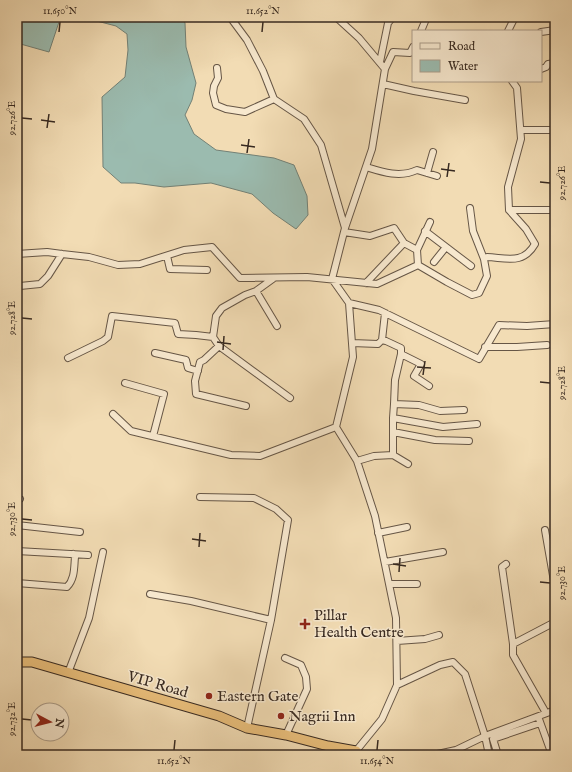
<svg xmlns="http://www.w3.org/2000/svg" width="572" height="772" viewBox="0 0 572 772" font-family="'IM FELL English',serif">
<rect width="100%" height="100%" fill="#f2dcb4"/>
<filter id="stains"><feTurbulence type="fractalNoise" baseFrequency=".005" numOctaves="4"/><feColorMatrix values="0 0 0 0 .2 0 0 0 0 .09 0 0 0 0 .02 0 0 0 .5 -.17"/></filter>
<radialGradient id="worn" r=".72"><stop offset=".6" stop-color="#630" stop-opacity="0"/><stop offset="1" stop-color="#630" stop-opacity=".3"/></radialGradient>
<path fill="#9bbbaf" stroke="#738176" d="M17 17H182L185 23 186 47 196 83 192 100 185 115 194 134 216 150 274 158 294 165 307 196 308 215 296 229 273 213 252 194 211 183 164 187 135 183H121L103 167 102 97 125 77 128 50 127 34 116 26 89 19H60L49 52 17 43Z"/>
<g fill="none" stroke-linecap="round" stroke-linejoin="round">
<g stroke="#665646" stroke-width="8">
<path id="minor" d="M230 17 247 40 263 71 274 99 304 119 321 145 345 228
M336 17 359 38 385 69 372 149 345 228 332 279 349 303 353 357 336 427 357 461 375 516 396 618 397 685 382 719 356 751
M421 31 426 19 430 17
M508 31 515 17
M541 32 555 30
M380 62 388 23 393 17
M217 68 218 78 214 86 213 93 216 105 226 109 245 112 274 99
M385 69 393 52 410 53 413 47
M541 69 546 67 548 64 555 63
M383 84 414 91 465 100
M521 130H552L555 128
M366 167C382 172 400 178 417 170L437 176
M427 173 433 152
M509 210H555
M425 231 471 266
M344 232 370 236 394 228 404 243
M417 250 430 222
M17 254 47 252 62 254 89 257 118 265 140 264 184 250 212 247 240 278 307 277 377 284 418 265 447 282 472 295 479 293 487 276 484 259 473 231 470 208
M167 256 170 269 207 270
M484 259 487 257C507 258 523 265 535 244L526 229 509 210 508 187 521 139 517 88 512 81
M434 262 446 247
M366 283 404 243 417 250 418 265
M17 291 20 286 40 284 48 276 62 254
M256 291 277 326
M349 303 379 310 479 359 499 325 527 326 555 324
M382 340 385 313
M352 343 378 344 382 340 386 341 401 348V354L395 380 394 404
M219 346 290 398
M485 347H517L547 345
M155 353 186 360 188 368 198 371
M401 354 421 364 414 376 429 386
M68 358 103 341 108 337 112 316 175 323 178 334 196 335 213 337
M125 383 164 394 153 436
M246 406 196 394 195 381 200 362 204 360 219 346 213 337 216 316 222 308 245 295 256 291 274 278
M113 414 131 431 231 455 260 456 336 427
M393 418 394 404 419 405 440 411 464 410
M393 432V418L443 427 477 424
M393 455V432L435 440 469 441
M357 461 374 456 393 455 408 464
M200 497 254 498 276 509 288 520 271 620 247 728
M17 498 20 499
M17 525 80 532
M545 530 555 587
M378 533 407 527
M17 551 88 555
M385 562 443 552
M506 564 502 567 513 644V655L546 713
M17 583 67 587C75 579 74 567 75 557L73 554
M389 584H417
M150 594 191 601 271 620
M397 641 425 639 439 635
M513 644 555 622
M285 658 301 665 306 677 307 689 286 735
M68 673 89 618 103 552
M397 685 440 665 453 662 465 674 485 736 489 755
M539 719 552 755
M433 755 456 750 485 736 555 710
M498 755 493 739 540 723"/>
</g>
<g stroke="#382a21" stroke-width="11">
<path id="highway" d="M17 662H32L219 716 247 728 286 735 328 746 356 751 359 755"/>
</g>
<use href="#minor" stroke="#f7e8ce" stroke-width="6"/>
<use href="#highway" stroke="#e9be7a" stroke-width="9"/>
</g>
<path fill="none" stroke="#382a21" stroke-width="1.5" d="M59 32 60 22M262 32 263 22M22 118 32 119M41 120 55 122M47 128 49 114M241 145 255 147M247 153 249 139M441 169 455 171M447 177 449 163M540 182 550 183M22 318 32 319M217 342 231 344M223 350 224 336M417 367 431 368M423 375 425 361M540 382 550 383M22 519 32 520M192 539 206 541M199 547 200 533M393 564 406 566M399 572 400 558M540 582 550 583M22 719 32 720M174 750 175 740M377 750 378 740"/>
<g fill="#8f2418" stroke="#f7e8ce" stroke-width="1.5">
<path d="M303 618h4v4h4v4h-4v4h-4v-4h-4v-4h4z"/>
<circle cx="209" cy="696" r="4"/>
<circle cx="281" cy="716" r="4"/>
</g>
<g text-anchor="middle" stroke-width="3" stroke-linejoin="round" paint-order="stroke">
<g font-size="15" fill="#382a21" stroke="#f7e8ce" text-anchor="start">
<text x="314" y="620">Pillar<tspan x="314" dy="17">Health Centre</tspan></text>
<text x="217" y="701">Eastern Gate</text>
<text x="289" y="721">Nagrii Inn</text>
</g>
<g font-size="15" fill="#382a21" stroke="#f7e8ce">
<text transform="translate(158 684) rotate(16)" y="5">VIP Road</text>
</g>
</g>
<rect width="572" height="772" fill="none" stroke="#f2dcb4" stroke-width="44"/>
<rect x="412" y="30" width="130" height="52" fill="#f7e8ce" stroke="#ab9c89"/>
<rect x="420" y="43" width="20" height="6" fill="#f7e8ce" stroke="#ab9c89"/>
<text x="448" y="50" font-size="12" fill="#382a21">Road</text>
<rect x="420" y="60" width="20" height="12" fill="#9bbbaf" stroke="#ab9c89"/>
<text x="448" y="70" font-size="12" fill="#382a21">Water</text>
<g transform="translate(50 722) rotate(97)"><circle r="19" fill="#f7e8ce" stroke="#ab9c89"/>
<path d="M0-3L7 15L0 10L-7 15Z" fill="#8f2418"/>
<text y="-6" font-size="11" font-weight="bold" text-anchor="middle" fill="#382a21">N</text>
</g>
<rect x="22" y="22" width="528" height="728" fill="none" stroke="#382a21" stroke-width="1.5"/>
<g font-size="10" text-anchor="middle" fill="#382a21">
<text x="60" y="14">11.650°N</text>
<text x="263" y="14">11.652°N</text>
<text transform="translate(11 118) rotate(-90)" y="4">92.726°E</text>
<text transform="translate(561 183) rotate(-90)" y="4">92.726°E</text>
<text transform="translate(11 318) rotate(-90)" y="4">92.728°E</text>
<text transform="translate(561 383) rotate(-90)" y="4">92.728°E</text>
<text transform="translate(11 519) rotate(-90)" y="4">92.730°E</text>
<text transform="translate(561 583) rotate(-90)" y="4">92.730°E</text>
<text transform="translate(11 719) rotate(-90)" y="4">92.732°E</text>
<text x="174" y="764">11.652°N</text>
<text x="377" y="764">11.654°N</text>
</g>
<rect width="100%" height="100%" filter="url(#stains)"/>
<rect width="100%" height="100%" fill="url(#worn)"/>
</svg>
